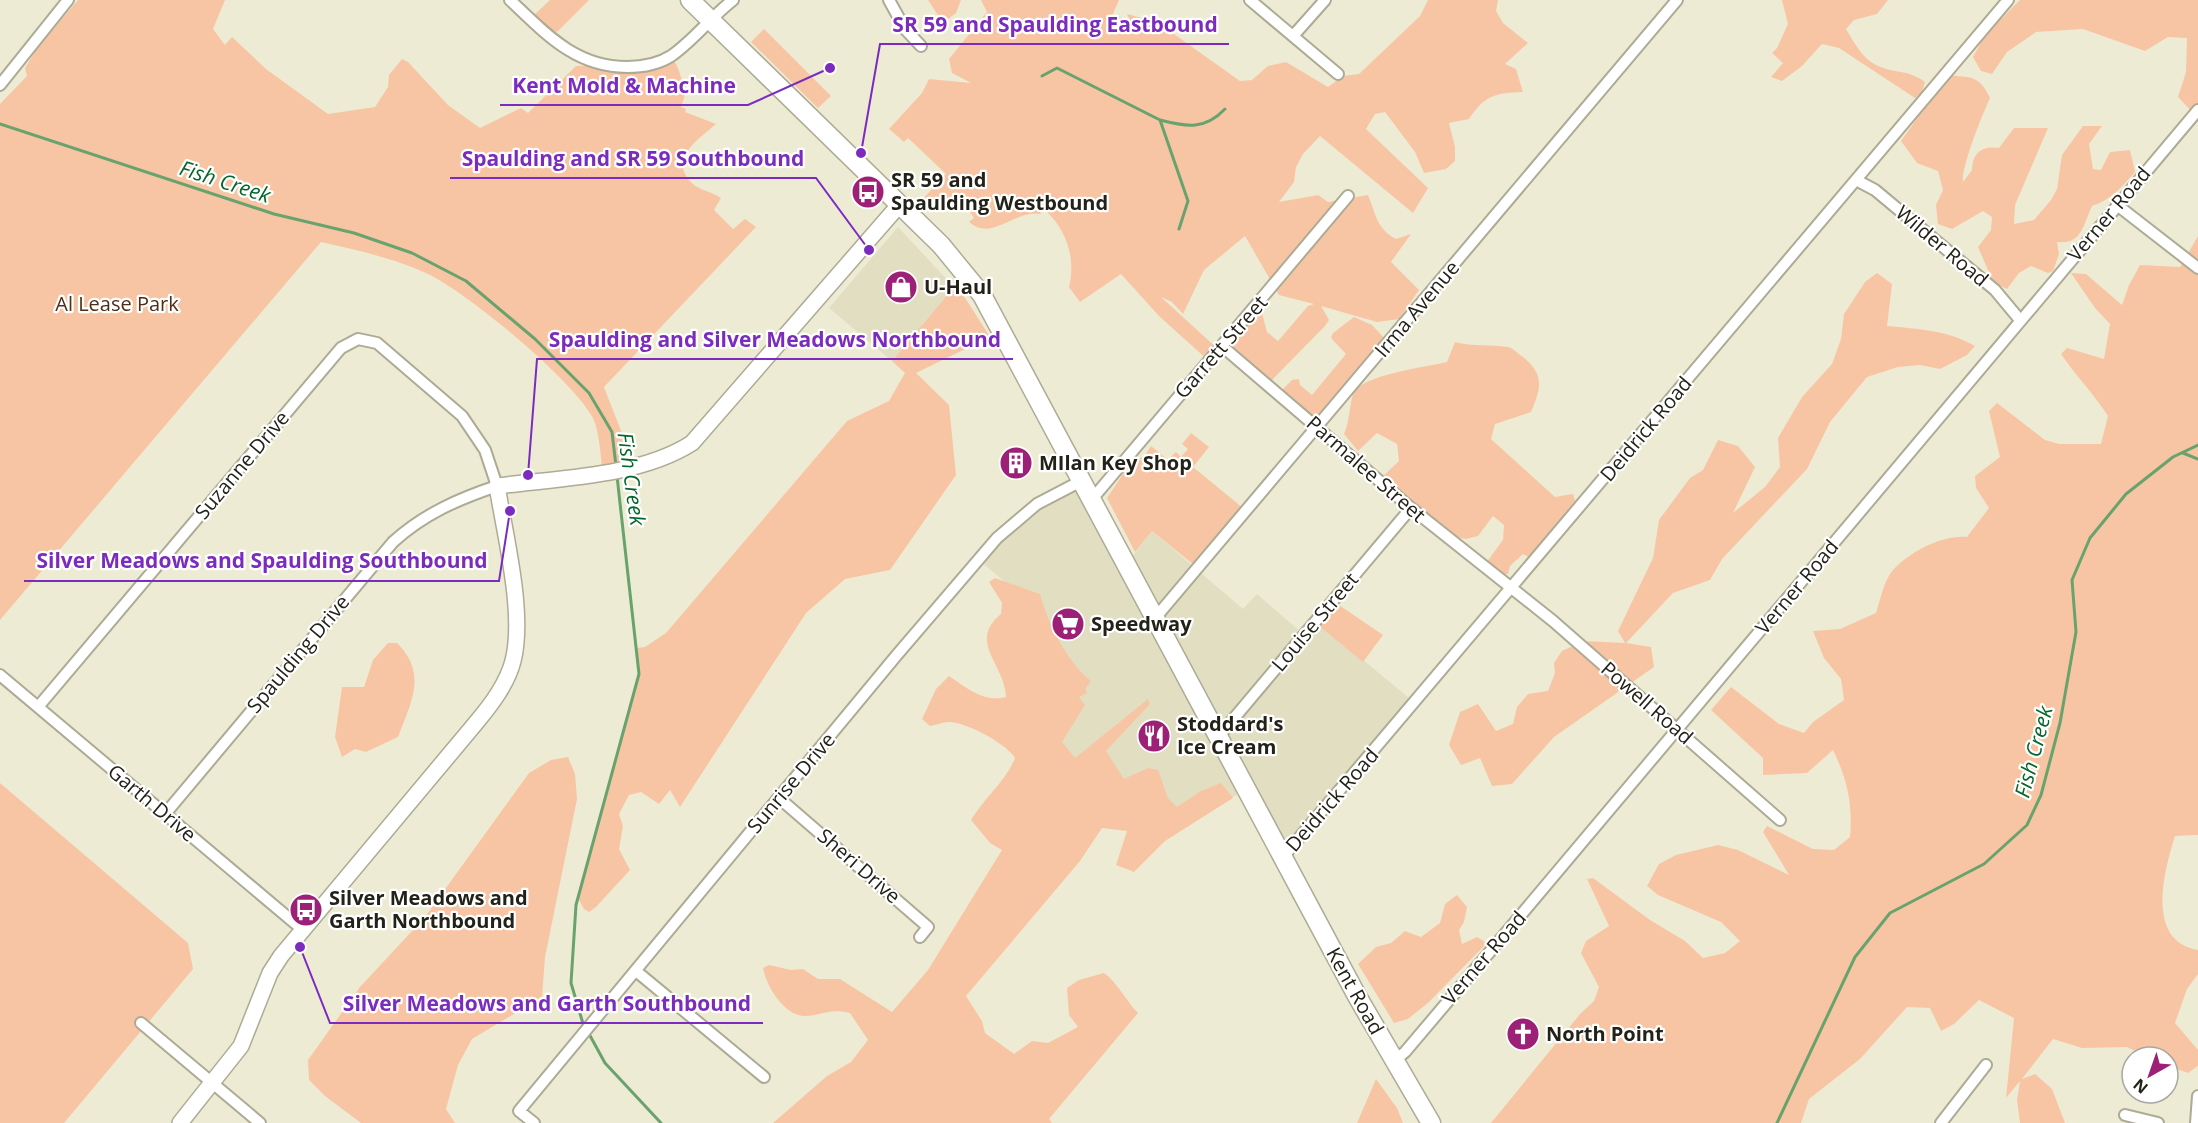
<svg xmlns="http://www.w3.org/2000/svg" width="2198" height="1123" viewBox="0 0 2198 1123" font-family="'Open Sans',sans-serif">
<rect width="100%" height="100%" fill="#eeebd4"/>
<path fill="#e2dec2" d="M898 227 954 287 892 361 829 308Z
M1083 480 1128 562 1152 531 1243 609 1257 594 1303 634 1315 620 1415 703 1283 857 1247 788 1151 850 1040 759 1031 604 979 560 1014 521Z"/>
<path fill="#f8c5a4" d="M78 0H225L213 29 225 45 232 37 266 69 328 114 375 107 388 87 389 75 402 59 408 62 448 105 480 128 521 108 528 113 576 66C619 63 627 82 674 61 681 71 681 81 686 92L681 107 686 109 685 112 716 124C699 139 667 159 692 183 698 190 711 191 721 198L714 210 733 229 745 219 756 227 604 387 635 467 603 472C600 456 600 433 593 418 572 379 470 295 430 275 397 259 357 250 321 242L0 620V104L27 76 25 68 38 47Z
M550 0H589L557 32 550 30 534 15Z
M928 0H961L956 13 943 23Z
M981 0H1119L1109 23 1118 15 1135 32 1127 14 1157 22 1240 81 1252 80 1268 66 1286 62 1328 87 1343 76 1359 74 1420 16 1428 0H1498L1496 11 1503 23 1528 43 1505 64 1516 69 1523 92C1495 93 1485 95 1469 119L1449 123 1455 147V161L1446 169 1424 173 1415 152 1385 112 1375 114 1366 129 1428 188 1413 213 1320 136 1303 154 1296 167 1294 182 1279 202 1318 195 1328 202 1368 195C1376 214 1376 228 1396 239L1411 234 1391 262 1419 290 1399 319 1377 322 1321 306 1329 320 1325 326 1271 381 1229 347 1253 316 1262 313 1267 332 1278 341 1308 306 1314 304 1279 295 1245 236 1204 270 1183 314 1172 302 1161 297 1220 351 1210 362 1159 316 1121 274 1080 302 1069 287C1076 259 1067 230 1045 210L1040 214C1013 210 992 242 969 222L974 218 965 204 940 212 918 204 946 174 908 138 904 142 889 129 922 93 929 79 971 83 952 73 949 59 987 12Z
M1782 0H1888L1877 14 1854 20 1846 29C1854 42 1862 58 1876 65 1894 74 1908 69 1925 82L1922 92 1915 98 1839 48 1822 44 1802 66 1782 81 1771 77 1783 63 1772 53 1777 48 1788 24Z
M2020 0H2198V118L2178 97 2186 72 2187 38 2168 37 2145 51 2083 29 2036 32 2007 52 1992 74 1981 71 1973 57 1985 35Z
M764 29 831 96 818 108 751 42Z
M1948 75C1970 78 1979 74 1990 98 1983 113 1961 167 1963 182L1972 170C1972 153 1982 145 1999 148L2014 128H2048L2015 205 2014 224 2034 220 2051 200 2057 189 2062 155 2083 126H2102L2089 144 2093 169 2101 170 2110 152 2130 150 2135 172C2122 187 2111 200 2092 206 2083 225 2082 245 2057 242L2059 254 2053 271 2048 273 2031 266 2019 273 2007 289 1993 282 1978 247 1991 230 1992 217 1983 211 1952 229 1938 224 1936 205 1943 190 1938 171 1917 163 1901 141Z
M2198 236V835L2175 836C2164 871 2145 941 2198 950V974L2187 989 2175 1023 2198 1050V1066L2188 1073 2168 1066V1057H2147L2127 1047 2082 1048 2053 1039 2022 1079 2035 1074 2052 1089 2065 1123H2020L2017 1100 2020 1081 2006 1098 2014 1018 1979 1000 1954 1024 1941 1031 1930 1008 1907 1007 1860 1059 1809 1099 1801 1123H1491L1580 1014 1594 1001 1599 987 1581 953 1586 941 1609 926 1587 879 1593 878 1650 920 1685 941 1703 958 1725 953 1740 941 1721 922 1658 895 1647 886 1659 864 1676 855 1718 845 1738 850 1789 875 1763 832 1767 826 1813 849 1834 850 1850 837C1853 804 1847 779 1833 750L1807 773 1763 775V758L1711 710 1731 687 1779 724 1804 733 1813 722 1844 700 1841 679 1824 658 1813 631 1840 629 1876 613C1880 601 1884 580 1893 570 1911 551 1942 535 1967 537L1989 508 1976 488 1975 476 2000 457 1989 411 1997 403 2045 440 2059 444H2101L2108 416C2094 394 2076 376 2061 354L2067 348 2104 359 2110 324 2095 308 2071 273 2086 274 2122 305 2129 285 2140 265 2180 267Z
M1877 273 1892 284 1887 326C1918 329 1948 330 1975 346L1967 355 1940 369 1920 365 1898 367 1867 377 1830 422 1807 469 1722 559 1710 580 1673 593 1626 643 1651 647 1654 667 1554 737 1512 784 1492 786 1480 758 1461 765 1449 745 1460 712 1478 704 1496 731 1513 724 1517 707 1528 694 1548 691 1555 673 1554 663 1562 651 1583 641 1625 643 1618 631 1653 558 1659 520 1690 478 1703 470 1718 440 1738 446 1755 467 1733 513 1765 487 1780 467 1778 438 1802 397 1832 364 1841 339 1844 314 1865 282Z
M954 287 962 293 990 337 916 373 949 405 956 475 890 570 845 579 806 613 680 807 670 790 659 804 641 792 629 795 619 814 623 826 619 849 630 870 596 907 589 912 584 909 578 898 639 674 637 648 645 647 666 633 847 421 889 401 905 373 892 361Z
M1354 317 1372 325 1386 340 1317 427 1278 394 1292 380 1299 379 1300 385 1312 395 1346 354 1331 338 1333 333Z
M1455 342C1473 347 1489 344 1508 347 1513 348 1518 354 1523 357 1545 375 1541 388 1531 412L1495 424 1491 439 1555 497 1573 494 1575 501 1530 558 1523 554 1510 566 1508 574 1500 575 1486 563 1503 540 1504 525 1493 516 1478 536 1466 539 1451 536 1381 478 1399 461 1397 444 1377 433 1358 451 1344 434C1350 421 1349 407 1353 394 1360 375 1427 367 1447 362Z
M1191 433 1209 447 1193 467 1243 508 1194 565 1152 531 1135 552 1107 498 1129 465 1145 455 1151 446 1168 460 1176 452 1181 457 1188 449 1182 444Z
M995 578 1040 594C1048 624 1067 662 1091 681L1085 689 1087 693 1079 697 1085 705 1062 742 1075 758 1148 699 1150 704 1106 751 1124 779 1148 768 1158 770 1168 798 1177 807 1201 791 1221 783 1233 798 1165 841 1134 872 1116 865 1127 831 1102 828 1080 861 966 996 982 1021 985 1033 1014 1054 1032 1041 1048 1043 1078 1027 1069 1015 1067 988 1079 980 1104 973C1118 983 1126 1001 1138 1013L1049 1119 1052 1123H773L827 1076 851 1062 868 1040 850 1013C828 1008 822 1016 804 1016 783 1015 766 985 763 968L769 965 791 970 803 969 818 979H840L892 1012 928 970 1002 850 990 843 971 820C984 798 1006 781 1015 758 1007 744 966 722 949 722 943 722 936 725 930 726L922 719 936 689 949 676C967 688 984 703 1006 697 1005 664 967 642 1001 614L1002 603 989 582Z
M1336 603 1383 635 1363 662 1318 625Z
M388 643H397C428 674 411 702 398 737L366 752 355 749 342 757 335 737 342 687H364L373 660Z
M568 757 575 774 577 799 545 957 542 997 472 1039 458 1065 446 1109 455 1123H361L325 1096 309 1080 308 1060 360 987 425 917 529 773 551 760Z
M0 783 188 943 193 969 64 1123H0Z
M1457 895 1467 907 1464 922 1459 930 1462 944 1477 937 1487 943 1429 1002 1408 1019 1394 1023 1358 964 1376 947 1391 943 1405 931 1421 937 1440 923 1445 904Z
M1376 1079 1397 1108 1403 1123H1357Z"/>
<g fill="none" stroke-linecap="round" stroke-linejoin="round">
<path stroke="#68a36e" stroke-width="3" d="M1042 76 1057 68 1160 120C1187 127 1205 130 1225 109
M1160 120 1188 201 1179 229
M0 124 274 214 354 233 412 253 466 281 535 339 589 393 612 432 616 466
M2183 453 2198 459
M584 1027 571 983 576 905 639 674 617 476
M588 1032 605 1063 661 1123
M1777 1123 1855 957 1890 913 1984 864 2027 825 2041 795 2060 723 2076 632 2072 580 2090 538 2126 494 2173 457 2198 445"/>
<g stroke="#adab95" stroke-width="14">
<path id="street" d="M510 0C545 33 575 67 627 67 642 67 657 65 671 56 693 41 711 17 733 0
M889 0 905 29 921 46
M1250 0 1338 74
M1293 36 1325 0
M0 85 68 0
M1856 180 1875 190 1995 290 2020 320
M2117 205 2198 268
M1223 347 1411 508 1553 621 1780 820
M1093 498 1348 196
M1156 617 1677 0
M0 675 303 930
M38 707 341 348 358 339 377 343 462 416 485 450 497 486C458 499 424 514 393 542L165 814
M1219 736 1411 508
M779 798 928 927 920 937
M1283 857 2008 0
M636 971 764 1077
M141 1023 260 1123
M1394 1061 1405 1052 1510 928 2198 110
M2125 1115 2158 1123
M534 1123 519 1111 896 656 997 538 1037 504 1083 480
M1941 1123 1986 1065
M2196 1123 2198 1096"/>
</g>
<g stroke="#adab95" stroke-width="18">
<path id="secondary" d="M180 1123 241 1046 270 973 281 956 475 724C491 705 507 684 513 661 525 614 505 535 497 486 558 478 639 477 692 443L900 204"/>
</g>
<g stroke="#adab95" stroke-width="21">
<path id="primary" d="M690 0 941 245 982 295 1357 996 1431 1123"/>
</g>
<use href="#street" stroke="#fff" stroke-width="10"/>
<use href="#secondary" stroke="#fff" stroke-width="15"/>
<use href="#primary" stroke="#fff" stroke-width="18"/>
</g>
<defs>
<g id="bus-disc" transform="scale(1.725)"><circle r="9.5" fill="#9d2077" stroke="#fff"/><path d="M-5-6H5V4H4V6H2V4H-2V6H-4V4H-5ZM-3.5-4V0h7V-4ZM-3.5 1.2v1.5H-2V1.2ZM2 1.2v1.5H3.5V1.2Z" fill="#fff"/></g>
<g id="shop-disc" transform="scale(1.725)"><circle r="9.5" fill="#9d2077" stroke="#fff"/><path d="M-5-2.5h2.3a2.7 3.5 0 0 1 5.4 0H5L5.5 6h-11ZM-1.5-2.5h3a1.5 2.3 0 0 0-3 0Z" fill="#fff"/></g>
<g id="building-disc" transform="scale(1.725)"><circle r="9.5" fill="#9d2077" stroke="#fff"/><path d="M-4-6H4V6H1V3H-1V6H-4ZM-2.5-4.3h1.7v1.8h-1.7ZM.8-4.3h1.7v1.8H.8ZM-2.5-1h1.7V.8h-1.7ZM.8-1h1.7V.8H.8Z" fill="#fff"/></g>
<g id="supermarket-disc" transform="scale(1.725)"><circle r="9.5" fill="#9d2077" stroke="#fff"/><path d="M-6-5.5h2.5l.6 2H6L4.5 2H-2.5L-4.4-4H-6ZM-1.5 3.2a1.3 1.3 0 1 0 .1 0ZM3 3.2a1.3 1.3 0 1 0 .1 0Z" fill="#fff"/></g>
<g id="restaurant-disc" transform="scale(1.725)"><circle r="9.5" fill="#9d2077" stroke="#fff"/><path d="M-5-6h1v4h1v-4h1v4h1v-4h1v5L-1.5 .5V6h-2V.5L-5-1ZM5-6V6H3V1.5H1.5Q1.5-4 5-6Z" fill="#fff"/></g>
<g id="church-disc" transform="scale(1.725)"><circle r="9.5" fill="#9d2077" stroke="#fff"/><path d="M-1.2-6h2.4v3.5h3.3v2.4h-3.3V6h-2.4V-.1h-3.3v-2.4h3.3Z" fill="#fff"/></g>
</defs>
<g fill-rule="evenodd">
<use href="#bus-disc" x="868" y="192"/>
<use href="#shop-disc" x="901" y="287"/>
<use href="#building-disc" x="1016" y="463"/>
<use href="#supermarket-disc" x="1068" y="624"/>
<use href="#restaurant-disc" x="1154" y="736"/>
<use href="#bus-disc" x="306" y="910"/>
<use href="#church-disc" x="1523" y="1034"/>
</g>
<g text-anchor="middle" stroke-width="4.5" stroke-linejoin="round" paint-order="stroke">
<g font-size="20" font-weight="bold" fill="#232219" stroke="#fff" text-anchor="start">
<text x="891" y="187">SR 59 and<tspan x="891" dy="23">Spaulding Westbound</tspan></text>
<text x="924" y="294">U-Haul</text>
<text x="1039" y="470">MIlan Key Shop</text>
<text x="1091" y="631">Speedway</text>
<text x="1177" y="731">Stoddard's<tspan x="1177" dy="23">Ice Cream</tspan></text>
<text x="329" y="905">Silver Meadows and<tspan x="329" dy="23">Garth Northbound</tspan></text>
<text x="1546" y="1041">North Point</text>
</g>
<g font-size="20" fill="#232219" stroke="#fff">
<text transform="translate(2109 214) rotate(-50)" y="7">Verner Road</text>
<text transform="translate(1942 246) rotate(40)" y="7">Wilder Road</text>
<text transform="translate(1417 309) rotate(-50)" y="7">Irma Avenue</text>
<text transform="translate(1221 347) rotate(-49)" y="7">Garrett Street</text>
<text transform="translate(1646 429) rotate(-50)" y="7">Deidrick Road</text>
<text transform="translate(242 465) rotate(-50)" y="7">Suzanne Drive</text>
<text transform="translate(1366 469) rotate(41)" y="7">Parmalee Street</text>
<text transform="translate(1797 587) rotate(-50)" y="7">Verner Road</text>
<text transform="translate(1315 622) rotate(-50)" y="7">Louise Street</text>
<text transform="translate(298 654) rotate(-50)" y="7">Spaulding Drive</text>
<text transform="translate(1647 703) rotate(41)" y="7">Powell Road</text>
<text transform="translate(791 783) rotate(-50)" y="7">Sunrise Drive</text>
<text transform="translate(1332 800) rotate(-49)" y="7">Deidrick Road</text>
<text transform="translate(152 803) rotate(40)" y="7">Garth Drive</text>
<text transform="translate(859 866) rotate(41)" y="7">Sheri Drive</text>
<text transform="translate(1484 958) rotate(-49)" y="7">Verner Road</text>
<text transform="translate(1355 991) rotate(61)" y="7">Kent Road</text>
</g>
<g font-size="20" fill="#502d14" stroke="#fff">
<text x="117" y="311">Al Lease Park</text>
</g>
<g font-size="21" font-style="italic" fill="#026728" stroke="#fff">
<text transform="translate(225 182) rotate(18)" y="7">Fish Creek</text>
<text transform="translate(631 479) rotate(82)" y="7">Fish Creek</text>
<text transform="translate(2034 752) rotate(-75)" y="7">Fish Creek</text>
</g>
</g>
<path fill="none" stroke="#7b2cbf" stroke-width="2" d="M861 153L880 44H1229M830 68L748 105H500M869 250L816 178H450M528 475L537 359H1013M510 511L499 581H24M300 947L330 1023H763"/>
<g fill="#7b2cbf" stroke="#fff" stroke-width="2">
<circle cx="861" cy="153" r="6"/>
<circle cx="830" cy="68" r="6"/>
<circle cx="869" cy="250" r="6"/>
<circle cx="528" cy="475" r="6"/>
<circle cx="510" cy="511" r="6"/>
<circle cx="300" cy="947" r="6"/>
</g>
<g font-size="21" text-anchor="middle" font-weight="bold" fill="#7b2cbf" stroke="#fff" stroke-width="4.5" stroke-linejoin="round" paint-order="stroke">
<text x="1055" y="32">SR 59 and Spaulding Eastbound</text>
<text x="624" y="93">Kent Mold &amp; Machine</text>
<text x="633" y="166">Spaulding and SR 59 Southbound</text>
<text x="775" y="347">Spaulding and Silver Meadows Northbound</text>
<text x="262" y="568">Silver Meadows and Spaulding Southbound</text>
<text x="547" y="1011">Silver Meadows and Garth Southbound</text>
</g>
<g transform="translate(2150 1075) rotate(220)"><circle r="28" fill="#ffffff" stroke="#a7a7a3" stroke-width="1.5"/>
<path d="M0-4.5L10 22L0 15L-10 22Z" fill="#9d2077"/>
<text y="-9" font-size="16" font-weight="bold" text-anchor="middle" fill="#232219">N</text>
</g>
</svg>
